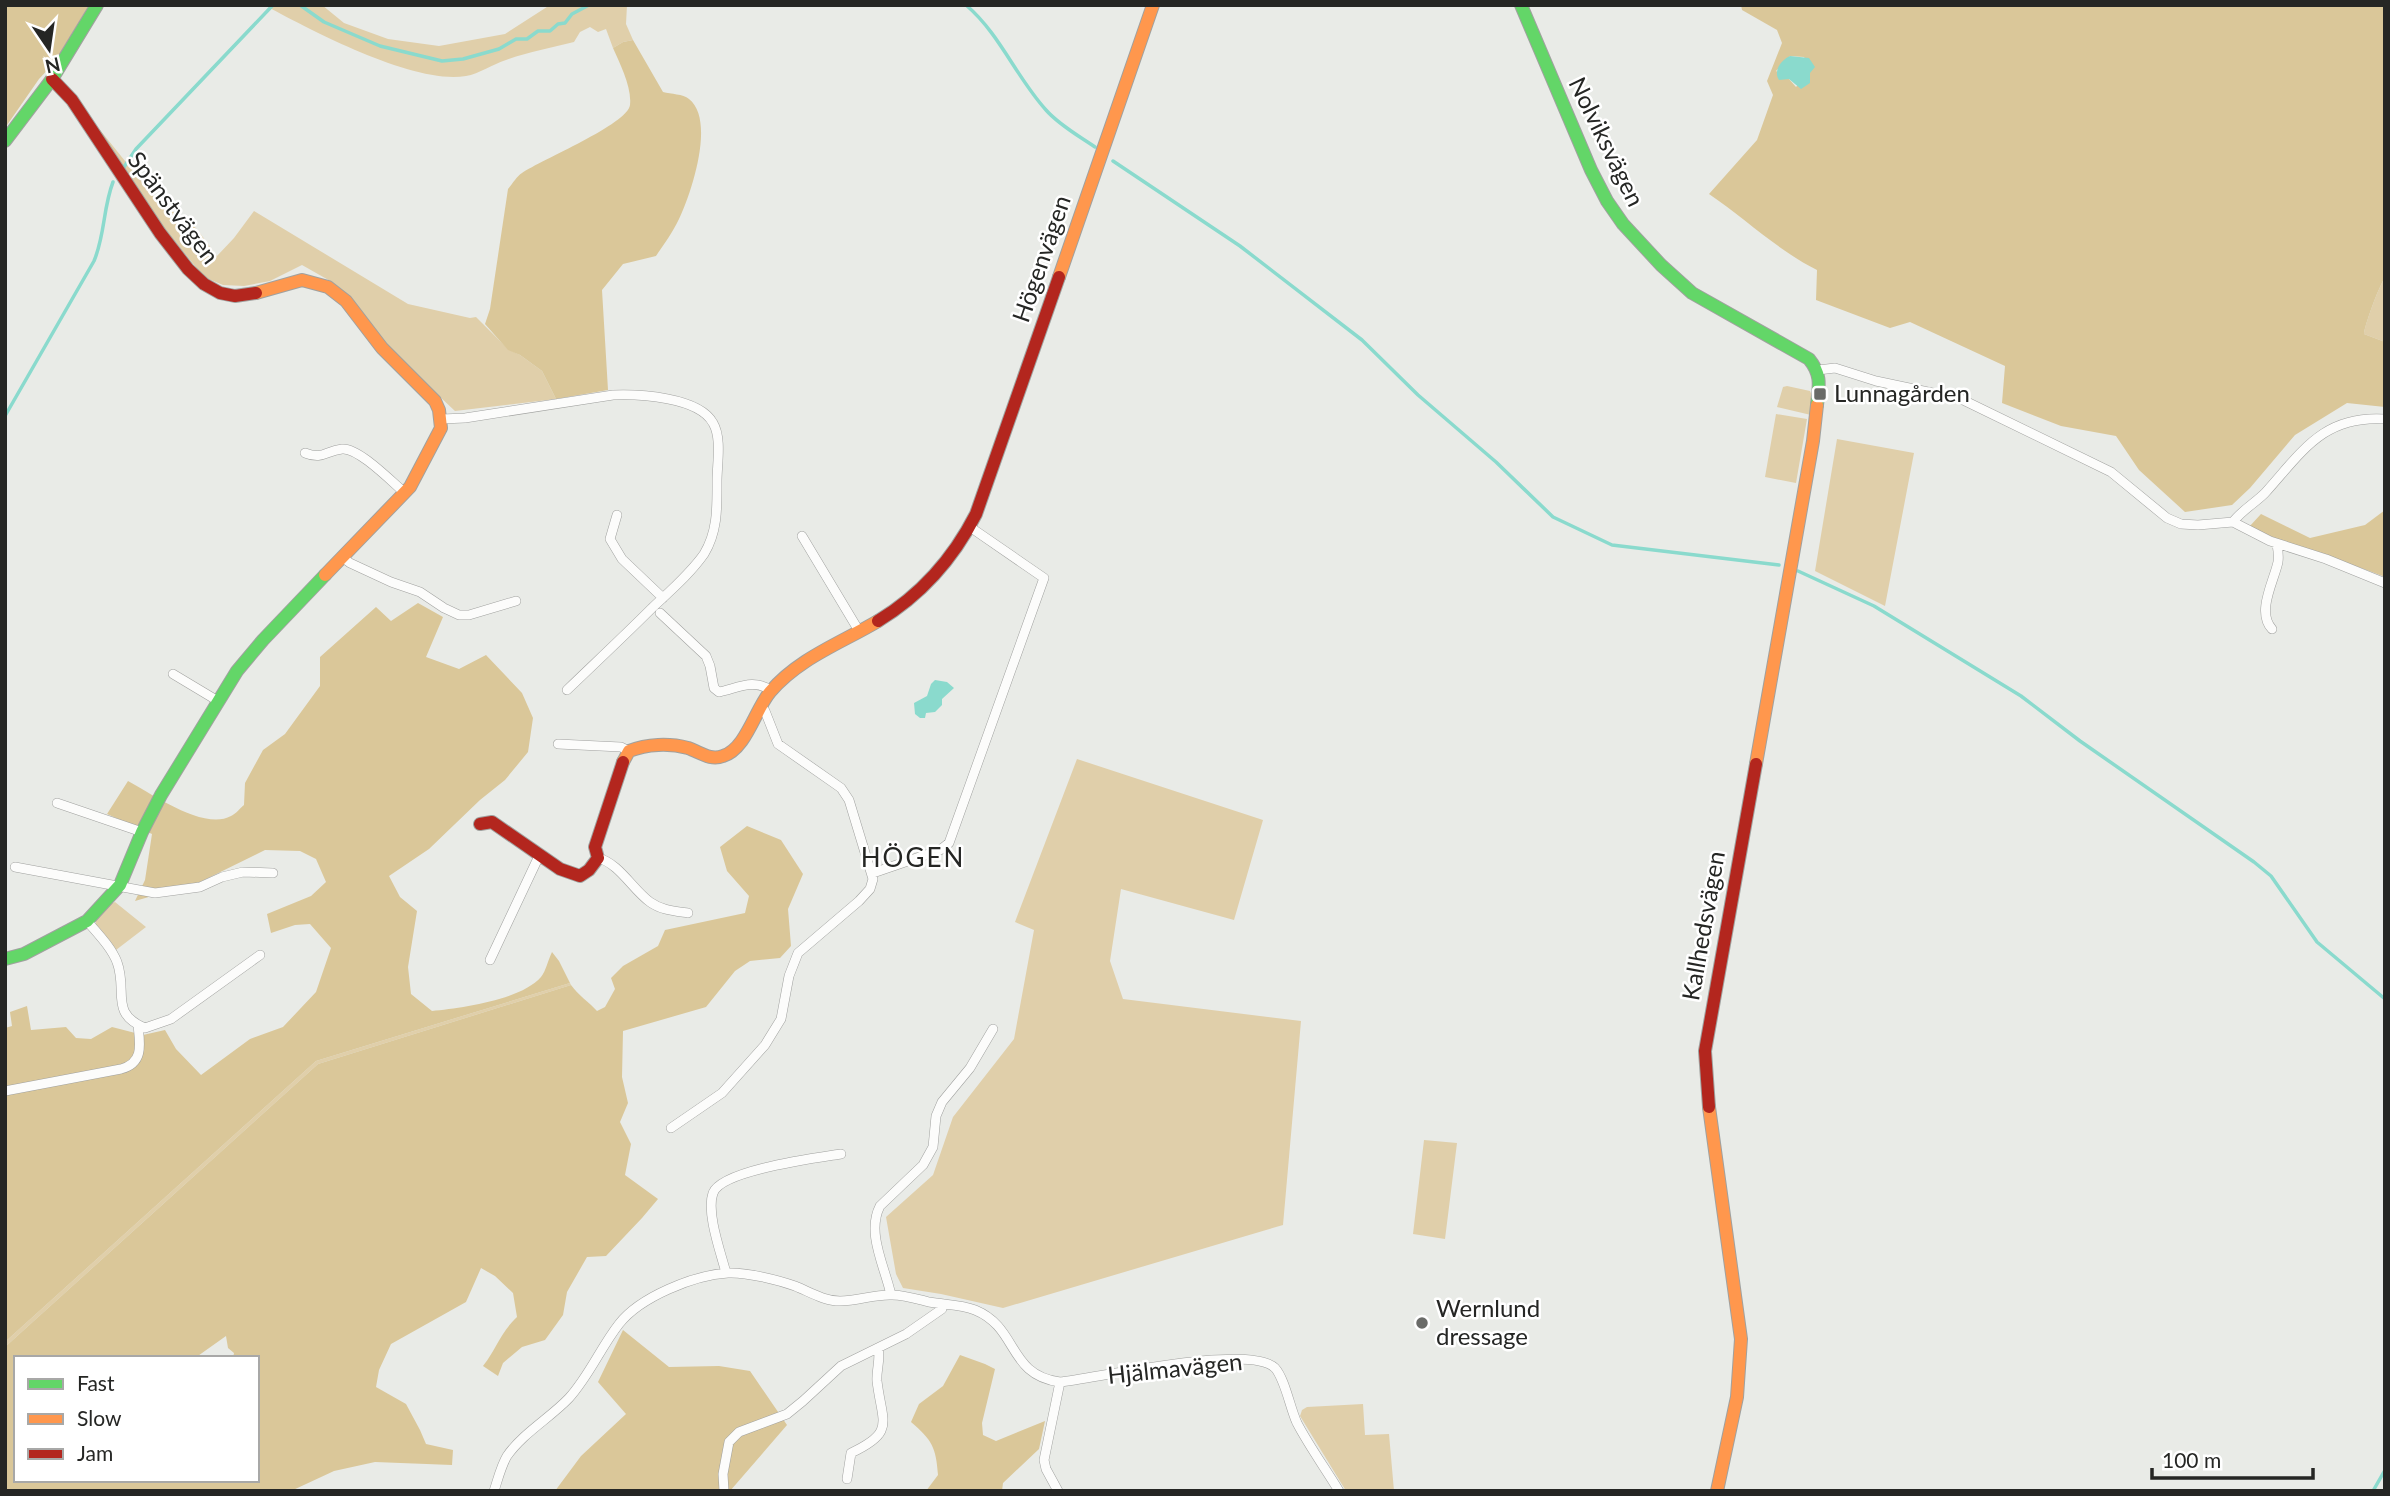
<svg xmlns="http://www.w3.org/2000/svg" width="2390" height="1496" viewBox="0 0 2390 1496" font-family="Lato,sans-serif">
<rect width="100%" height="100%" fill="#e9ebe7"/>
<path fill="#e0cfaa" d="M264 5H322L344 23 388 39 439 46 505 34 550 5H627L626 24 633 40 623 42 613 48 606 29 598 32 590 27 580 32 574 42C551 48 528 52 506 60 493 64 479 74 466 76 414 85 311 30 264 5Z
M92 120 158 202C169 212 182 214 192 224 201 233 209 246 217 256L234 238 254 211 408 304 470 318 476 317 508 349 520 355 542 371 556 399 455 411 390 350 347 294 332 282 302 265 270 281 244 286 223 285 204 277 155 217Z
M2385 278V342L2364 334C2364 327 2380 283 2385 278Z
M1787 386 1810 391 1813 398 1811 415 1777 407 1783 387Z
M1776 414 1807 419 1796 483 1765 477Z
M1837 439 1914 453 1885 606 1815 571Z
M1077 759 1263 820 1234 920 1121 889 1110 961 1123 999 1301 1021 1283 1225 1003 1308 941 1294 903 1288 896 1274 886 1217 933 1175 953 1117 1014 1039 1034 930 1015 922Z
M115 902 146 927 116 950 113 949 96 926V921L109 905Z
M570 983 571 985 318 1064 5 1347V1342L316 1061Z
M1424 1140 1457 1143 1445 1239 1413 1234Z
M1363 1404 1365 1435 1389 1434 1394 1491H1346L1300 1416 1302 1410 1307 1407Z"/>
<path fill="#dac799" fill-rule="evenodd" d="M5 5H89L54 63 39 79 5 128Z
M1741 5H2385V278C2380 283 2364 327 2364 334L2385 342V407L2347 403 2295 435 2250 488 2232 505 2185 512 2139 470 2116 436 2061 426 2002 403 2005 366 1910 322 1890 328 1816 300 1817 270C1777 250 1746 219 1709 194L1757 140 1773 95 1767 81 1782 43 1777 30 1742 10ZM1790 56 1804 57 1811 70 1796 87 1789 79 1776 71Z
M633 40 663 92C671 94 683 94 689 99 716 120 691 194 679 219 673 232 664 244 656 256L623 264 602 290 608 390 556 399 542 371 520 355 508 350 485 324 490 309 508 189C513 183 517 176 522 173 541 160 628 124 630 105 632 87 620 64 613 48L623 42Z
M2385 510V577C2340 559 2292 547 2249 527L2261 514 2310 538 2365 525Z
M418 603 443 617 426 657 459 669 486 655 522 693 533 718 528 752 505 780 480 800 429 849 389 876 400 897 417 911 408 967 411 994 432 1011C461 1008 521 1000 541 977 546 971 548 960 552 952L559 961 570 983 316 1061 5 1342V1028L12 1026 10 1012 27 1006 31 1030 66 1027 76 1038 91 1039 112 1027 143 1035 165 1030 176 1049 201 1075 250 1039 283 1027 316 992 331 948 310 924 295 925 271 933 267 914 311 896 326 882 316 859 300 851 265 850 200 882 135 901 145 880 152 834 107 814 128 781C152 794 204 831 231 816 236 814 240 808 244 805L245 783 263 750 285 734 320 686V657L376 607 391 621Z
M747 826 781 840 803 874 788 909 791 946 780 958 750 961 735 971 706 1007 623 1031 622 1077 628 1103 620 1122 631 1144 625 1175 658 1199 642 1218 606 1256 587 1257 567 1292 563 1315 545 1340 522 1347 503 1363 498 1376 483 1366C497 1348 500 1333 517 1317L513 1293 495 1276 481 1268 466 1302 391 1344 379 1370 376 1387 406 1404 420 1430 426 1444 453 1450 452 1465 375 1462 334 1471 291 1491H5V1347L318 1064 571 985C578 995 589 1002 597 1011L605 1007 615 989 611 978 623 966 658 946 665 930 745 913 749 896 727 871 720 847ZM226 1336 228 1348 234 1353 233 1358H257V1480H16V1358H195Z
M623 1330 669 1367 719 1366 750 1371 787 1425 730 1491 701 1489 692 1491H555L581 1456 626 1414 598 1382Z
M960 1355 985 1364 995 1369 982 1423 983 1435 996 1441 1045 1421 1039 1449 1003 1483 1002 1491H926L938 1475C936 1447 932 1440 911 1422L919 1404 943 1386Z"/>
<path fill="#8adacd" d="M1790 56 1809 58 1815 67 1810 73V83L1801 89 1789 79 1779 80C1773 71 1781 60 1790 56Z
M935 680 947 682 954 688 942 699V705L935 712 926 713 925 718H920L915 714 914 703 927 696 931 684Z"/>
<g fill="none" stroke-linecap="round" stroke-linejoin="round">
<path stroke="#8adacd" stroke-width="3.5" d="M300 5 324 22 380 46 442 61 463 59 499 49 516 39H527L538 31H550L558 24 565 23 572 14 589 5
M966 5C1000 34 1016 77 1046 110 1059 125 1079 136 1095 147
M1113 161 1240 246 1362 340 1418 395 1496 462 1553 517 1612 545 1779 565
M124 167 136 149 273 5
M5 416 94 261C105 235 103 208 113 182
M1798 571 1874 606 2021 696 2080 741 2254 862 2271 876 2317 942 2385 999
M2373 1491 2385 1470"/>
<g stroke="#a0a19f" stroke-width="10">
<path id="street" d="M1818 370 1835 368 1876 381 1961 399 2111 472 2167 518 2181 524 2198 525 2233 522 2270 541 2326 559 2385 583
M442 419 465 418 613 395C639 394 699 397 713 423 722 438 717 464 717 481 717 507 718 531 704 554 690 574 670 591 652 608 624 636 595 663 567 690
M305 453C323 460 325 451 342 449 358 447 392 482 405 493
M617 515 610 539 622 559 663 598
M2233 522C2241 511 2255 503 2265 493 2302 452 2323 415 2385 419
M802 536 859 631
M342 557 350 563 391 582 420 592 444 608 459 615H469L516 601
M660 613 706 656 710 666 714 688 719 692C738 688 754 678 772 691
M2272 629C2256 612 2274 581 2278 562 2279 556 2278 550 2277 544
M173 674 218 701
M558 744 621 747 629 751
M57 803 142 832
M598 858C619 863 633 890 650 902 661 910 674 911 688 913
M15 867 155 893 200 887 222 877 243 872 273 873
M873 873 940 850 949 843 1044 578 970 527
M87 921C98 934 111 947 117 962 128 992 109 1013 145 1028L171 1019 260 955
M490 960 539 856
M5 1091 121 1069C144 1063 140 1044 138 1025
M671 1128 722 1093 765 1045 781 1019 789 976 798 953 859 901 870 889 873 879 849 800 841 788 778 744 765 711 760 706
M726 1273C721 1253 706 1213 713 1193 722 1170 816 1158 841 1154
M891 1295C885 1267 866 1233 880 1206L923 1165 933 1147 936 1116 942 1102 970 1068 993 1029
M847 1479 851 1453C896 1432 882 1423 877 1381 876 1370 881 1359 878 1348
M494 1491C498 1479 501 1466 507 1456 523 1433 550 1418 569 1398 589 1376 601 1347 619 1324 640 1297 694 1275 728 1273 746 1272 778 1280 795 1286 810 1292 824 1301 840 1301 858 1301 875 1294 892 1295 904 1295 917 1299 929 1302 945 1305 960 1304 975 1310 1019 1328 1007 1375 1060 1382 1098 1378 1250 1343 1275 1368 1285 1379 1290 1408 1297 1423 1309 1446 1325 1468 1339 1491
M724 1491 723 1474 729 1442 739 1432 787 1414 803 1401 841 1366 906 1334 942 1309V1304
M1058 1491 1046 1469 1044 1460 1060 1382"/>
</g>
<g stroke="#a0a19f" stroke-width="14">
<path id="fast" d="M1521 5 1591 170 1607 201 1623 224 1661 265 1692 293 1809 359C1822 375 1819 386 1817 405
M5 141 52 79 97 5
M5 959 24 954 87 921 120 885 142 832 161 795 237 671 263 640 325 575"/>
</g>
<g stroke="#a0a19f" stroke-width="14">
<path id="slow" d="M1059 277 1153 5
M256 293 302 280 328 287 346 301 382 348 435 401 439 410 441 428 410 487 325 575
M623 762 629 751C647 744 669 743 688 748 700 752 710 761 723 756 746 749 755 710 770 692 799 658 841 643 878 621
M1756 764 1813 441 1817 405
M1709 1107 1741 1339 1737 1397 1717 1491"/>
</g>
<g stroke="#a0a19f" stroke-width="14">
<path id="jam" d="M52 79 72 100 160 233 188 269 204 284 220 293 235 296 256 293
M878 621C921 595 953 559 976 514L1059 277
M480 824 492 822 560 869 580 876 589 870 598 858 595 847 623 762
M1709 1107 1705 1051 1756 764"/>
</g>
<use href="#street" stroke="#fcfcfb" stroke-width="9"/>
<use href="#fast" stroke="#63d668" stroke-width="12"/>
<use href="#slow" stroke="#ff974d" stroke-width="12"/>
<use href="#jam" stroke="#b3261e" stroke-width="12"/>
</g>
<g fill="#6a6b68" stroke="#fff" stroke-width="2.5">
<rect x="1813" y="387" width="14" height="14" rx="3.5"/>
<circle cx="1422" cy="1323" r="7"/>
</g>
<g text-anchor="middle" stroke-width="5" stroke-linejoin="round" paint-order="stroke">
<g font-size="24" fill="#252624" stroke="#fff">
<text transform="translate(1606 142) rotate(64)" y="8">Nolviksvägen</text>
<text transform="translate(173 208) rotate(53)" y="8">Spänstvägen</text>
<text transform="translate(1042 259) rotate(-71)" y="8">Högenvägen</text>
<text transform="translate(1704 926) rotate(-80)" y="8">Kallhedsvägen</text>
<text transform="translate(1175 1369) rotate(-6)" y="8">Hjälmavägen</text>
</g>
<g font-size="24" fill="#252624" stroke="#fff" text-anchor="start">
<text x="1834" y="402">Lunnagården</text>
<text x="1436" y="1317">Wernlund<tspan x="1436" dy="28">dressage</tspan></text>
</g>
<g font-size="26" letter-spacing="2" fill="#252624" stroke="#fff">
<text x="913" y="867">HÖGEN</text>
</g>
</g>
<rect width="2390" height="1496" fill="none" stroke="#252624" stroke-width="14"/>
<rect x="14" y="1356" width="245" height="126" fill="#ffffff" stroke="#a8a8a7" stroke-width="2"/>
<rect x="28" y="1379" width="35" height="10" fill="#63d668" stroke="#a8a8a7" stroke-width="2"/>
<text x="77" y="1391" font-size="21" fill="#252624">Fast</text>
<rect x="28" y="1414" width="35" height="10" fill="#ff974d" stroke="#a8a8a7" stroke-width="2"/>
<text x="77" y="1426" font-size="21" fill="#252624">Slow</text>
<rect x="28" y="1449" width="35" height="10" fill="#b3261e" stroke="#a8a8a7" stroke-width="2"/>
<text x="77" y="1461" font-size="21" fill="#252624">Jam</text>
<g transform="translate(49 49) rotate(167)" stroke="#ffffff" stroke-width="5" paint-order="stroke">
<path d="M0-5L12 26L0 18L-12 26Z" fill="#252624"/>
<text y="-10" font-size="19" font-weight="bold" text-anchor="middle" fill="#252624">N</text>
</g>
<path d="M2152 1468v10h161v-10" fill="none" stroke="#252624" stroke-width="3.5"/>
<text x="2162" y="1468" font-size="21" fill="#252624" stroke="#ffffff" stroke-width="5" paint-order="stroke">100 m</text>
</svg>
